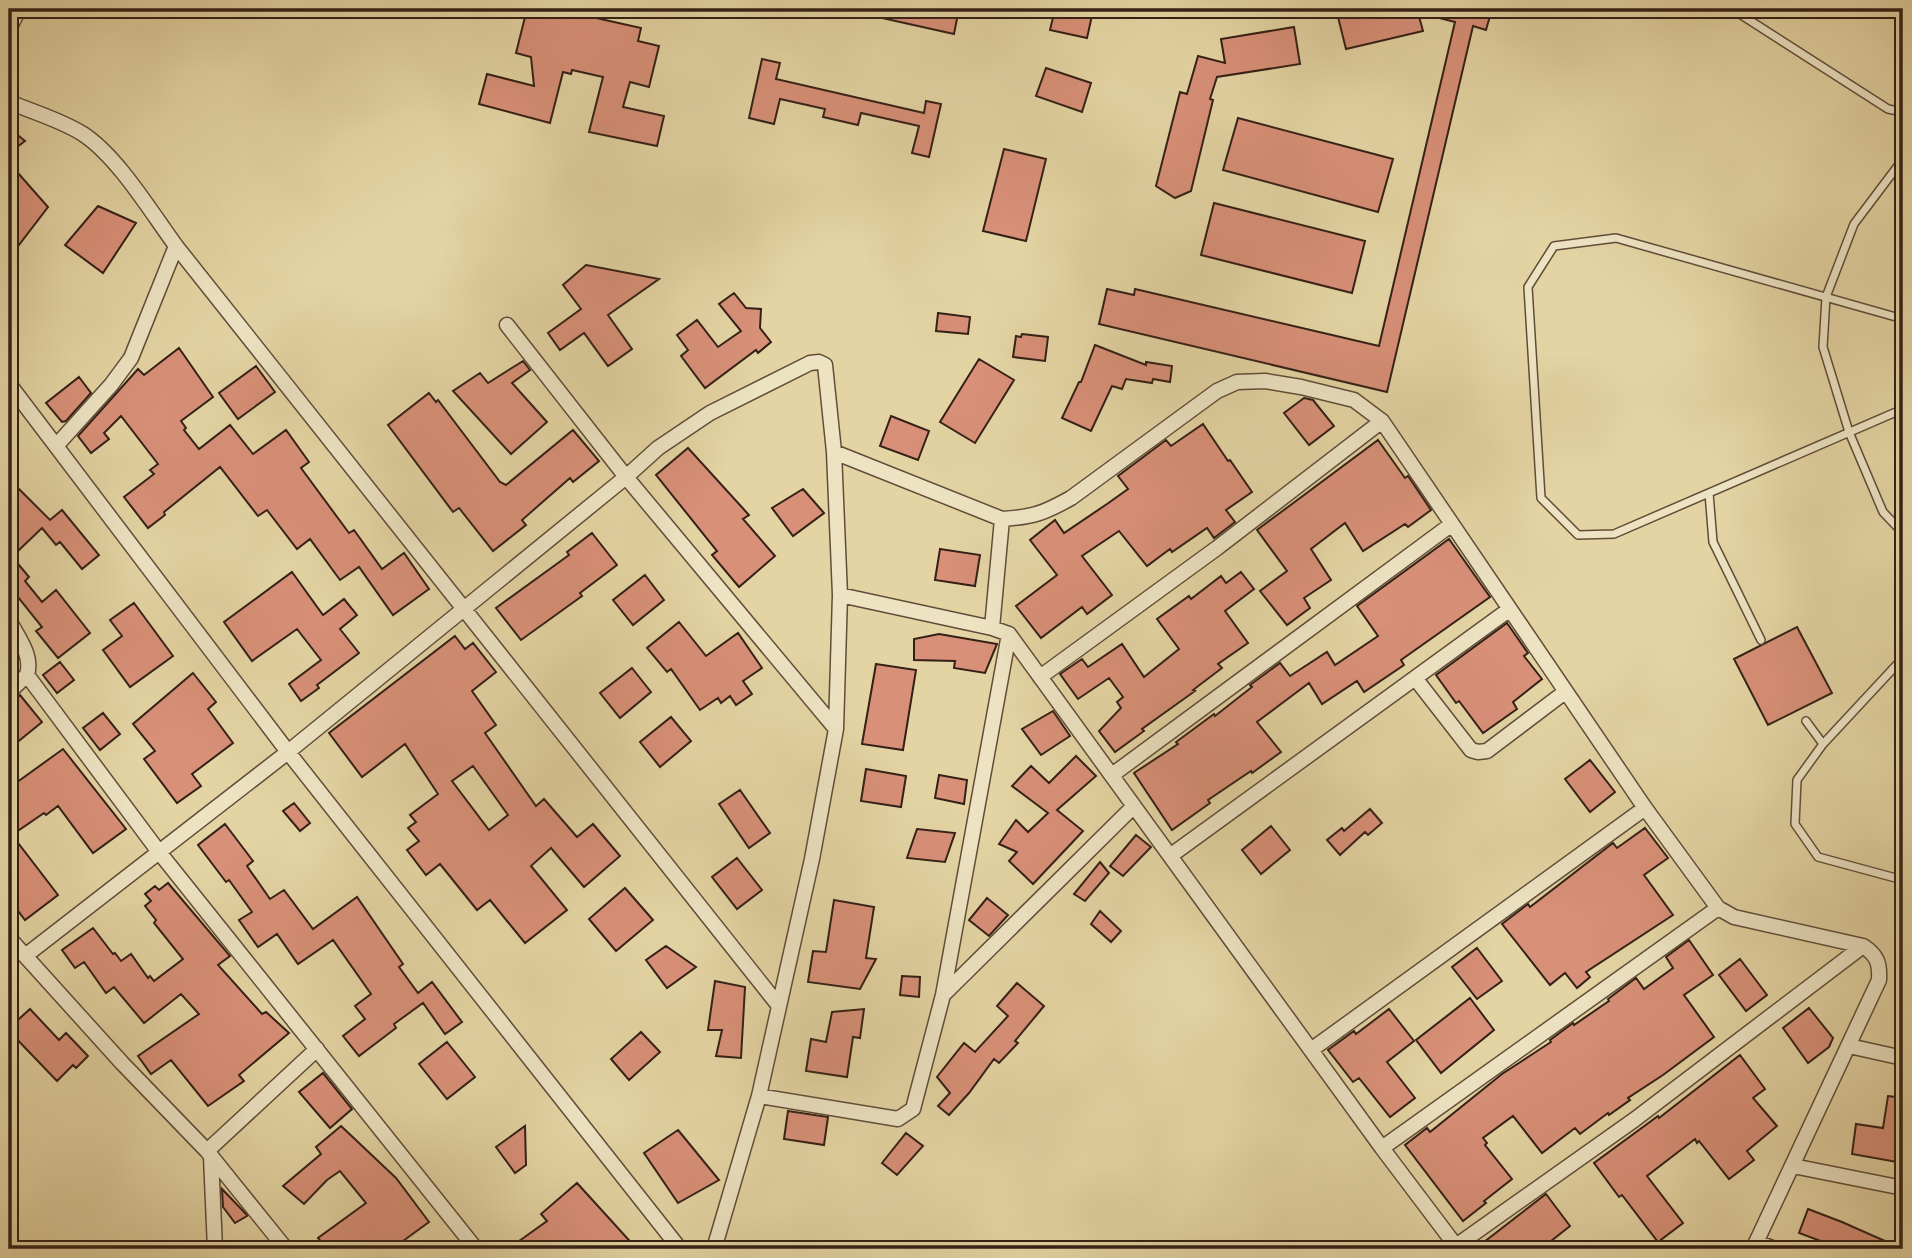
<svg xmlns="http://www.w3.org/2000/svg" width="1912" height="1258" viewBox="0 0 1912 1258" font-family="'IM FELL English',serif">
<rect width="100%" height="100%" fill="#e4d4a3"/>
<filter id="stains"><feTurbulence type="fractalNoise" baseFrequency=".00286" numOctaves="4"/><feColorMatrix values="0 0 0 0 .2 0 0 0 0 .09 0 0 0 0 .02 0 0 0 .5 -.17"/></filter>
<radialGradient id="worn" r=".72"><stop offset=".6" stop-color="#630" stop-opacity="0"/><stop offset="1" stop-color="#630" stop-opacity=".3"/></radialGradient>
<path fill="#d89078" stroke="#342016" stroke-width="2" fill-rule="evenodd" d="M527 9H556L641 28 638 41 659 46 649 87 630 82 623 107 664 116 657 146 589 132 603 77 572 70 571 74 563 72 550 123 479 104 487 74 534 86 531 57 516 53Z
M865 9H959L954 34 864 14Z
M1055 9 1093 11 1087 38 1050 30Z
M1375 9H1417L1423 31 1346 49 1338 17Z
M1421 9H1492L1486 30 1473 26 1387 392 1099 324 1107 289 1134 295 1135 289 1379 346 1455 22 1420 13Z
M1294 27 1300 64 1217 77 1210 99 1213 100 1191 191 1175 198 1156 186 1180 92 1187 94 1198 56 1225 63 1221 39Z
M762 59 780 63 776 79 924 113 926 101 941 104 929 157 912 153 919 126 861 113 858 125 823 117 825 109 780 99 774 124 749 118Z
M1046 68 1091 83 1082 112 1036 96Z
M1238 118 1393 159 1378 212 1223 170Z
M9 128 25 141 9 153Z
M1004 149 1046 159 1026 241 983 231Z
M18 173 48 207 9 258V185Z
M1214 203 1365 241 1352 293 1201 255Z
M98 206 136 223 103 273 65 245Z
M586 265 659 279 608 315 632 349 608 366 584 333 560 350 548 333 581 309 563 285Z
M734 293 746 308 761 309 760 328 771 342 758 353 756 350 705 388 681 356 688 350 677 335 697 320 718 347 741 331 719 304Z
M938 313 970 317 968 334 936 331Z
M1022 334 1048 337 1045 361 1013 357 1016 336 1021 337Z
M1095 345 1146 365V362L1172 366 1170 382 1153 379 1152 383 1126 379 1122 389 1112 386 1091 431 1062 418 1079 382H1081Z
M179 348 213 397 181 421 186 428 184 430 199 449 230 425 253 454 286 430 309 462 301 468 349 533 354 530 382 569 404 553 429 589 393 615 359 567 340 580 310 539 297 549 267 510 258 516 220 467 164 512 165 515 148 528 124 497 154 474 150 470 158 464 121 416 104 433 109 439 91 453 78 436 138 369 144 375Z
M979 359 1014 380 975 443 940 422Z
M523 361 530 370 512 383 547 422 511 454 453 391 480 373 488 383Z
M256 366 275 392 238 419 219 393Z
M79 377 91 393 66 421 62 422 46 403Z
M429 393 436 402 438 400 500 482 506 485 573 430 599 461 573 482 570 478 522 520 526 525 493 551 459 508 453 512 388 425Z
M1304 398 1313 400 1334 426 1309 445 1284 413Z
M891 416 929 431 918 460 880 446Z
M1203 424 1228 461 1230 460 1252 492 1226 510 1235 522 1214 538 1207 528 1172 552 1170 549 1147 566 1119 531 1082 556 1112 595 1087 614 1082 607 1041 638 1016 606 1057 575 1030 540 1055 520 1064 533 1107 504 1128 489 1118 476 1166 440 1171 446Z
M1378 440 1405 478 1408 476 1431 510 1408 527 1405 524 1363 551 1345 523 1311 549 1331 580 1304 598 1310 608 1287 625 1260 591 1287 571 1257 530Z
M688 448 749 515 743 519 775 556 739 587 712 555 717 551 656 475Z
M19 489 50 520 62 510 99 555 82 569 60 542 56 545 42 528 19 550 9 540V500Z
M803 489 824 513 793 536 772 508Z
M592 533 617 565 580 593 582 596 521 640 496 608 569 555 567 552Z
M1449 539 1490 597 1401 660 1404 665 1364 692 1357 681 1322 704 1309 683 1257 722 1281 752 1252 773 1251 771 1208 800 1210 803 1172 830 1134 773 1178 744 1176 742 1214 714 1215 716 1252 687 1250 685 1280 663 1290 676 1327 652 1335 665 1378 636 1357 606Z
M940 549 980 555 975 586 935 580Z
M19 565 29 577 25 581 42 602 56 590 90 633 58 658 36 631 42 627 9 586V574Z
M292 572 323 615 344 599 357 615 340 629 359 653 317 685 319 688 301 701 289 684 321 660 297 629 252 661 224 622Z
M1241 572 1254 589 1225 611 1248 643 1218 664 1222 668 1193 690 1195 691 1142 729 1144 731 1115 752 1099 731 1121 708 1117 702 1123 697 1109 678 1078 699 1060 674 1082 659 1088 667 1122 644 1144 677 1179 649 1157 619 1189 596 1191 599 1221 576 1226 583Z
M645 575 664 600 633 625 613 600Z
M134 603 173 656 130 687 103 650 122 636 110 620Z
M679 622 706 656 738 633 762 668 743 681 752 694 736 705 730 696 721 703 718 698 700 710 671 669 667 672 647 648Z
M1507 623 1528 653 1524 656 1542 679 1513 702 1517 709 1483 733 1459 701 1456 703 1436 675Z
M1797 627 1832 693 1768 725 1734 659Z
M939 634 997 644 985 673 954 668 955 661 914 660V639Z
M455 636 465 649 473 643 496 672 472 691 496 725 485 733 536 806 544 799 577 837 593 824 620 856 584 887 551 848 531 866 567 910 525 943 490 900 477 910 440 864 426 875 407 850 419 841 408 828 416 822 410 815 438 794 405 744 362 777 329 733ZM473 766 508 815 489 830 452 781Z
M60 662 74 680 57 693 43 675Z
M876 664 916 670 903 750 862 744Z
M632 668 651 692 620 718 600 693Z
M193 673 216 702 208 709 233 743 192 774 201 786 177 803 144 759 155 751 133 724Z
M20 695 42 722 9 749V702Z
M1053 711 1070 736 1041 755 1022 729Z
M103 713 120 734 100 750 83 728Z
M671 717 691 741 660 767 640 742Z
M63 749 126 829 93 853 58 806 46 815 44 813 12 835 58 895 25 920 9 899V788Z
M1076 756 1096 776 1057 810 1083 831 1033 884 1009 861 1017 852 999 844 1016 820 1028 832 1048 813 1012 786 1031 766 1049 783Z
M1590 760 1615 792 1590 812 1565 779Z
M866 769 906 776 901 807 861 801Z
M939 775 967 780 964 804 935 798Z
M740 790 770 833 749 848 719 804Z
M294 803 310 823 300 831 283 811Z
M1370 809 1382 823 1368 835 1365 832 1340 855 1327 840 1342 828 1344 831Z
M225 824 253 861 247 866 270 899 284 890 313 929 357 897 403 964 399 967 418 993 432 982 462 1022 445 1034 423 1003 394 1024 396 1028 359 1056 343 1036 365 1019 355 1006 371 994 333 940 298 964 277 934 258 947 239 920 252 912 229 880 226 882 198 845Z
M1271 826 1290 850 1261 874 1242 850Z
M1645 828 1668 858 1644 875 1673 915 1586 972 1590 977 1577 988 1565 973 1550 985 1502 924 1528 904 1530 907 1613 843 1617 848Z
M917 829 955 833 945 862 907 858Z
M1136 835 1151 847 1123 876 1110 866Z
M737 858 762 890 737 909 712 877Z
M1100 862 1109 873 1085 901 1074 894Z
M168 883 230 956 218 965 262 1014 266 1012 289 1033 239 1075 244 1081 208 1106 171 1060 151 1074 138 1056 199 1014 181 994 144 1023 114 987 106 993 84 962 75 968 62 950 93 928 113 954 115 953 121 961 131 954 148 978 150 976 154 981 183 959 154 923 156 920 145 906 151 901 145 894 155 886 159 890Z
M625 888 653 920 616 951 589 919Z
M987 898 1008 915 989 936 969 920Z
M834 900 874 907 866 958 876 959 860 989 808 982 813 951 826 952Z
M1100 911 1121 931 1111 942 1091 924Z
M1689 940 1713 975 1684 995 1714 1037 1663 1075 1628 1098 1630 1100 1609 1115 1608 1113 1580 1134 1575 1128 1542 1153 1513 1116 1483 1138 1487 1143 1485 1145 1512 1179 1484 1201 1486 1203 1463 1221 1405 1145 1427 1128 1430 1132 1502 1074 1551 1042 1550 1040 1573 1023 1574 1025 1609 1001 1608 999 1636 978 1644 989 1673 968 1666 957Z
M666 946 696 967 667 988 646 960Z
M1477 948 1502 981 1477 999 1452 967Z
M1740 959 1767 995 1746 1011 1719 975Z
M902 976 920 977 919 997 900 995Z
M715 981 745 987 741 1058 716 1056 722 1030H708Z
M1017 983 1044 1006 1015 1041 1018 1043 999 1063 994 1059 969 1093 949 1115 938 1106 950 1093 937 1077 964 1043 975 1052 1008 1016 997 1006Z
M1470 998 1494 1030 1441 1073 1416 1040Z
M1809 1008 1833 1038 1829 1047 1808 1063 1783 1028Z
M30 1009 59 1040 66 1033 88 1056 76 1068 73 1065 57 1081 9 1031V1028Z
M864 1009 860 1038 853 1037 847 1077 806 1071 811 1039 826 1042 832 1012Z
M1389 1009 1414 1041 1387 1062 1415 1098 1390 1117 1359 1078 1353 1082 1328 1050 1354 1031 1356 1034Z
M641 1032 660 1052 629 1080 611 1059Z
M447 1042 475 1077 447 1099 419 1064Z
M1740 1055 1765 1089 1753 1098 1777 1126 1747 1151 1754 1160 1729 1179 1699 1141 1697 1143 1695 1139 1647 1176 1683 1223 1658 1242 1622 1195 1619 1197 1594 1163 1658 1116 1659 1118Z
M323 1073 352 1109 330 1128 299 1092Z
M1888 1096 1903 1098V1163L1852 1154 1856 1124 1883 1128Z
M788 1111 828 1117 824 1145 784 1139Z
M341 1126 396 1178 429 1222 392 1249H327L318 1238 366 1203 340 1171 327 1180 304 1204 283 1186 321 1154 316 1147Z
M525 1126 526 1165 515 1173 496 1147Z
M678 1130 719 1180 678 1203 644 1153Z
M906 1133 923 1146 897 1175 882 1163Z
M577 1183 637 1249H508L547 1221 541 1214Z
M222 1189 247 1215V1216L235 1223 223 1207Z
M1546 1194 1570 1226 1541 1249H1475Z
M1808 1209 1842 1222 1903 1249H1842L1799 1233Z"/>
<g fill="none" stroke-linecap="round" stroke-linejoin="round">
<g stroke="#604d39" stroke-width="10">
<path id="service" d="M1732 9 1888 109 1903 112
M1903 159 1854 224 1826 297 1823 347 1849 432 1883 512 1903 533
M1903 319 1616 238 1554 246 1528 287 1541 498 1578 535 1614 534 1903 409
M1709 493 1713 542 1761 640
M1903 658 1823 744 1797 780 1795 824 1818 857 1903 880
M1806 721 1823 744"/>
</g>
<g stroke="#604d39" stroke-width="17">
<path id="minor" d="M9 29 19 9
M9 102C33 112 61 120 83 134 118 157 151 212 176 246L779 1006
M507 325 626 477 836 729
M9 384 288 752 680 1249
M56 446 111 385 131 358 176 246
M834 452 1002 519C1034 517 1044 513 1071 498L1217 391 1237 382 1265 381 1301 387 1354 400 1382 421 1645 808 1718 908 1734 917 1863 946C1877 955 1880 963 1879 980L1753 1249
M840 595 992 628 1009 634 1382 1148
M9 620C18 638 33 655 27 675L159 852 476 1249
M992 628 1002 519
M1009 634 943 995 1134 806
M1040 677 1217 548 1382 421
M1415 678 1471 750 1478 752 1487 751 1565 692
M9 692 27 675
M1112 775 1452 524
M1170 856 1510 609
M1718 908 1382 1148 1456 1246 1634 1120 1863 946
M9 938 122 1063 207 1151 286 1249
M25 956 288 752 626 477 658 448 710 413 810 363 819 362 825 365 834 452 840 595 836 729 812 859 759 1096 714 1249
M1849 1046 1903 1058
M1311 1050 1645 808
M759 1096 898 1119 913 1109 943 995
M207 1151 317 1049
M211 1157 215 1249
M1793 1166 1903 1188
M1756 1242 1775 1249"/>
</g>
<use href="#service" stroke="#ede3c3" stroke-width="7"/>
<use href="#minor" stroke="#ede3c3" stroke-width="14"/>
</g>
<rect width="1912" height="1258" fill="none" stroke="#e4d4a3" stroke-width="35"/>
<rect x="10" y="10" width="1891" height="1237" fill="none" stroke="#342016" stroke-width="3.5"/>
<rect x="18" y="18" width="1877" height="1223" fill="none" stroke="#342016" stroke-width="2"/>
<rect width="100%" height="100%" filter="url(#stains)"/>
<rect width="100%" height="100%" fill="url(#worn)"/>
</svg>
